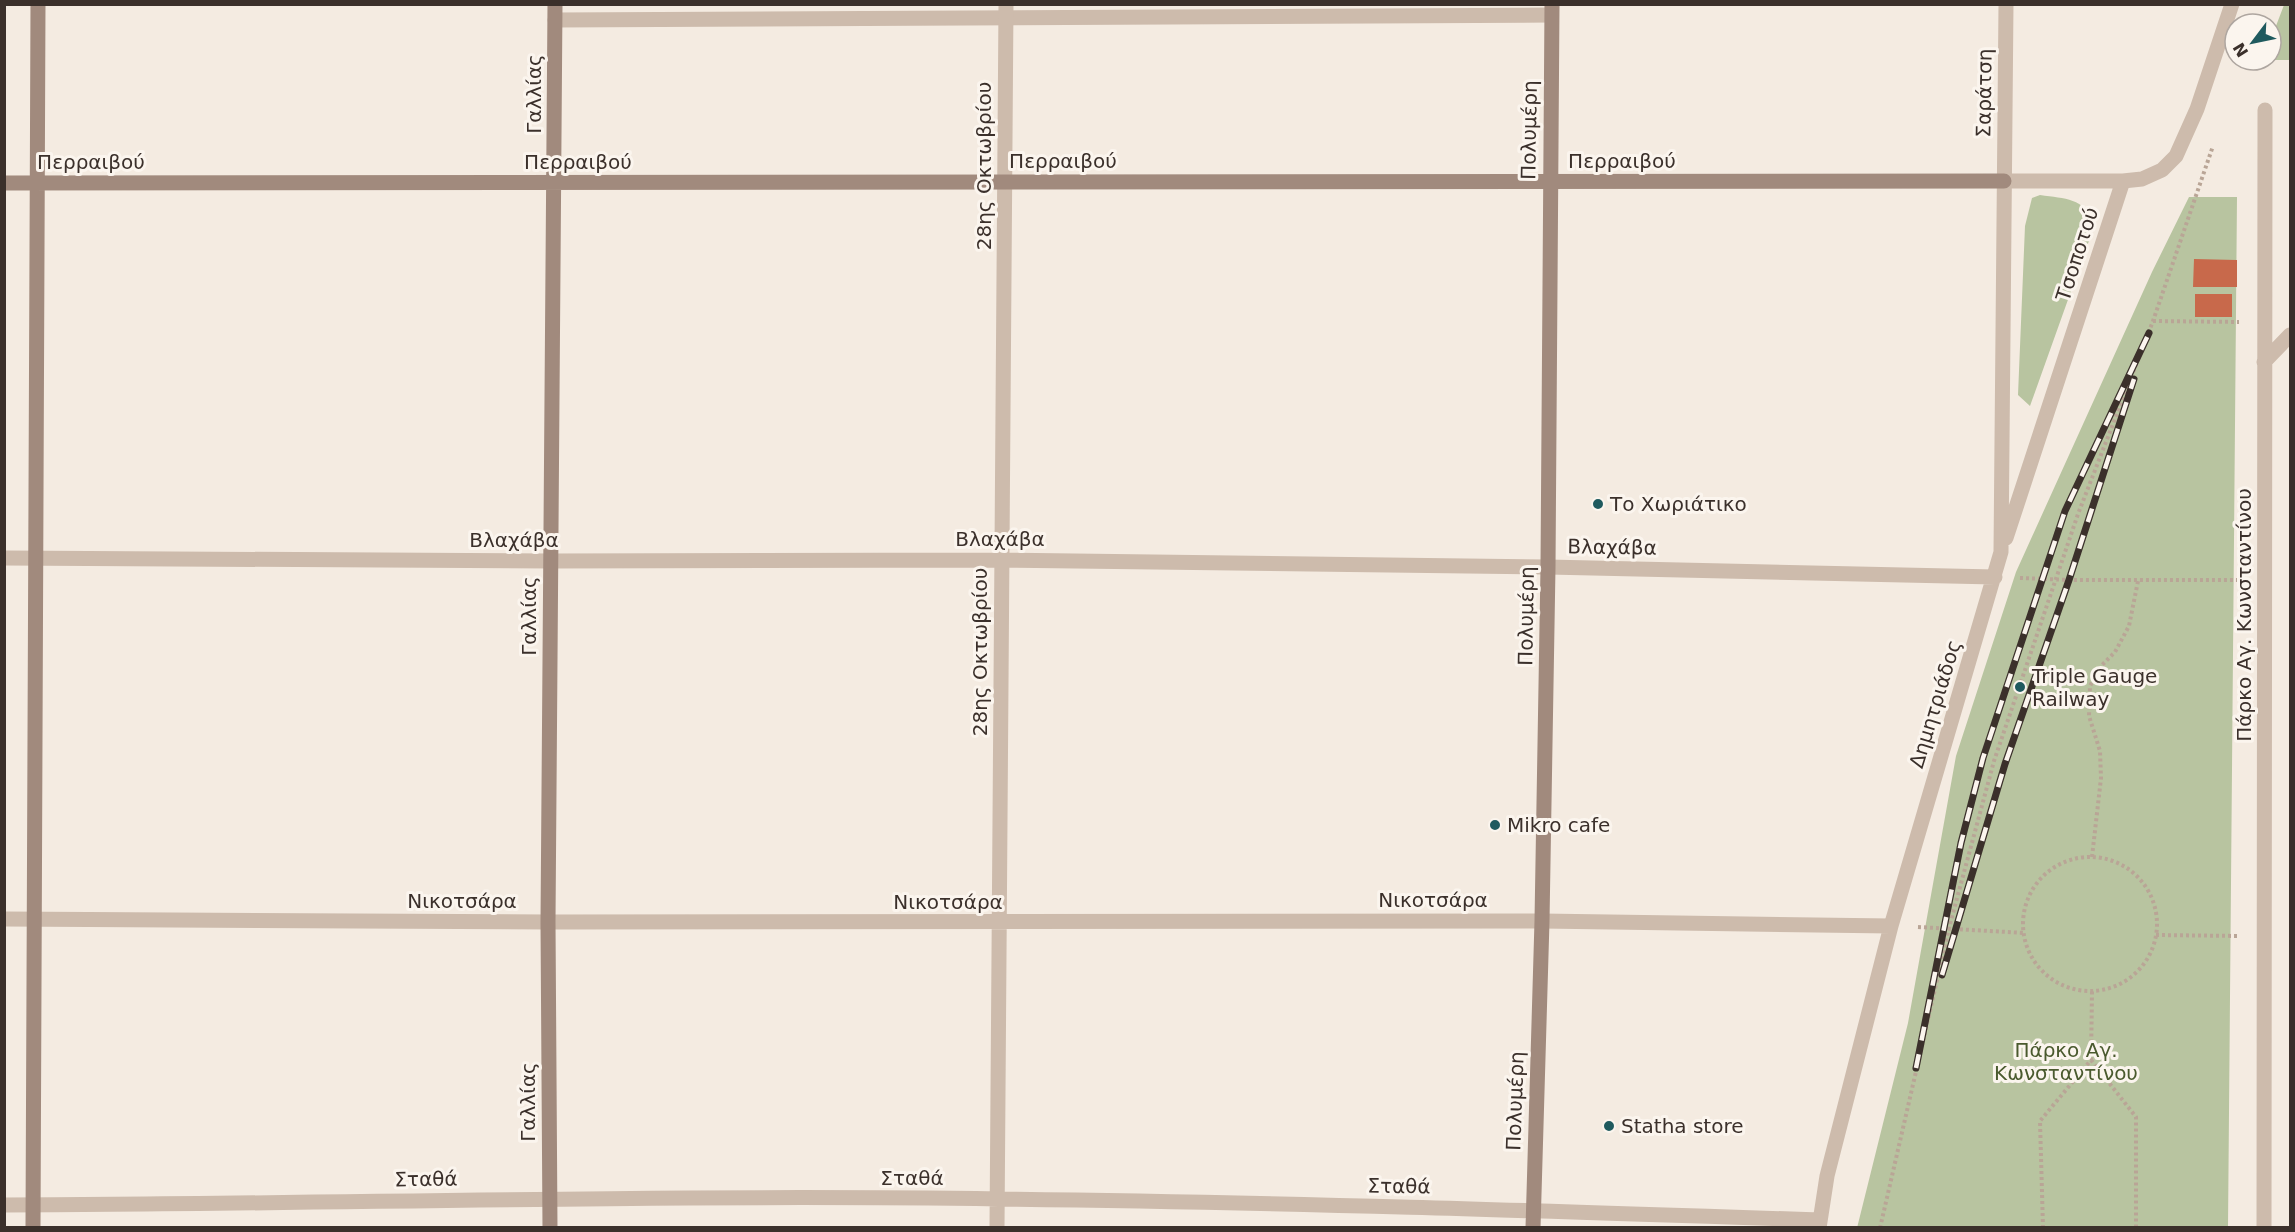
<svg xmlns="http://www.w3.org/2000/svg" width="2295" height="1232" viewBox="0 0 2295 1232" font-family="'DejaVu Sans',sans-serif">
<rect width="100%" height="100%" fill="#f4ebe1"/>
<path fill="#b8c4a0" d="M2284 5H2290V60H2263H2271V39Z
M2040 195C2066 199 2083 197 2095 224L2030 406 2018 395 2025 226 2032 198Z
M2189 197H2237L2228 1227 1857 1228 1908 1023 1956 756 2016 572 2152 272Z"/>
<path fill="#c8694b" d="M2194 259 2237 260V287H2193Z
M2195 294H2232V317H2195Z"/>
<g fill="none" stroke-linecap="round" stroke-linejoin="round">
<path stroke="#b9a596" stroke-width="4" stroke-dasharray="3 3" stroke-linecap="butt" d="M2153 321 2239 322
M2020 578 2069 580H2237
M2092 857 2101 778 2100 751 2089 716 2090 686 2102 665 2115 652 2129 626 2138 581
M2023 924a67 67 0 1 1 134 0a67 67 0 1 1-134 0Z
M1918 927 2025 933
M2156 935 2239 936
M2091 1060 2136 1117V1228
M1880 1228 1949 928 1994 761 2078 514 2153 321 2213 146
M2043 1228 2040 1121 2091 1060 2092 991"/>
<path stroke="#cdbbac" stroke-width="15" d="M555 20 1551 15"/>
<path stroke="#cdbbac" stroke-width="15" d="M2004 181H2123L2142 179 2162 170 2176 156 2197 109 2232 4
M2264 362 2290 335
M2006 538 2123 181
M4 558 550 561 1002 560 1548 567 1995 577
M4 919 548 922 1542 921 1891 926
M4 1205C336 1204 668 1194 999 1199 1273 1202 1547 1211 1820 1220
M997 1228 1006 4
M1819 1228 1827 1176 1891 926 2001 552 2006 4
M2264 1228 2265 110"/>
<path stroke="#a18a7d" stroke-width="15" d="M4 183 2004 181
M33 1228 38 4
M550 1228 548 922 555 4
M1533 1228 1542 921 1548 567 1552 4"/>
<g stroke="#3b302b" stroke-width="7">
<path id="rail" d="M1942 975 2005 764 2069 580 2134 379
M1916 1068 1961 843 1983 758 2065 511 2149 333"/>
</g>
<use href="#rail" stroke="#fbf5ee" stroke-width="4.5" stroke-dasharray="14" stroke-linecap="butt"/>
</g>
<g fill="#1f5a5e" stroke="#fbf5ee" stroke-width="2">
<circle cx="1598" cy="504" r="6"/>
<circle cx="2020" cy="687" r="6"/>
<circle cx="1495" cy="825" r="6"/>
<circle cx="1609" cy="1126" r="6"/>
</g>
<g text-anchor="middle" stroke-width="6" stroke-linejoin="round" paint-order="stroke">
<g font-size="20" fill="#3b302b" stroke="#fbf5ee">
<text transform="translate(1984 93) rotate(-89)" y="7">Σαράτση</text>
<text transform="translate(534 94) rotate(-90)" y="7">Γαλλίας</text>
<text transform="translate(1529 130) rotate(-89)" y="7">Πολυμέρη</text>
<text x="1063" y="168">Περραιβού</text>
<text x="1622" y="168">Περραιβού</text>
<text x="91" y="169">Περραιβού</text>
<text x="578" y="169">Περραιβού</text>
<text transform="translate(984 166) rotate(-90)" y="7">28ης Οκτωβρίου</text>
<text transform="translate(2077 254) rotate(-72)" y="7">Τσοποτού</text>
<text x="1000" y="546">Βλαχάβα</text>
<text x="514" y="547">Βλαχάβα</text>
<text transform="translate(1612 547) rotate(1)" y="7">Βλαχάβα</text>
<text transform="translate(2244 615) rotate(-90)" y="7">Πάρκο Αγ. Κωνσταντίνου</text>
<text transform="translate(529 616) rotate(-90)" y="7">Γαλλίας</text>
<text transform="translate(1526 616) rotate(-89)" y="7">Πολυμέρη</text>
<text transform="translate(980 652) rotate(-90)" y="7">28ης Οκτωβρίου</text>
<text transform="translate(1935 704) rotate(-73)" y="7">Δημητριάδος</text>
<text x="1433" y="907">Νικοτσάρα</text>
<text x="462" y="908">Νικοτσάρα</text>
<text x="948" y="909">Νικοτσάρα</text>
<text transform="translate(1515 1101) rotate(-88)" y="7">Πολυμέρη</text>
<text transform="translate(528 1102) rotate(-90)" y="7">Γαλλίας</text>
<text x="912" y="1185">Σταθά</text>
<text transform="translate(426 1179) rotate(-1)" y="7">Σταθά</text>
<text transform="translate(1399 1186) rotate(1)" y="7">Σταθά</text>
</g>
<g font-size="20" fill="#3b302b" stroke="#fbf5ee" text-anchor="start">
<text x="1610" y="511">Το Χωριάτικο</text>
<text x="2032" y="683">Triple Gauge<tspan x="2032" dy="23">Railway</tspan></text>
<text x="1507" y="832">Mikro cafe</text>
<text x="1621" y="1133">Statha store</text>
</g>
<g font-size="20" fill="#4a5a2e" stroke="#fbf5ee">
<text x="2066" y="1057">Πάρκο Αγ.<tspan x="2066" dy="23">Κωνσταντίνου</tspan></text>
</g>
</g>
<rect width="2295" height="1232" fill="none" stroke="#3b302b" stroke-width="12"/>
<g transform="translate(2253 42) rotate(238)"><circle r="28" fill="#fbf5ee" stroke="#aea6a0" stroke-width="1.5"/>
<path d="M0-4.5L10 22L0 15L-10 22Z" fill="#1f5a5e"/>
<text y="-9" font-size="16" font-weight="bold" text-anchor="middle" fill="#3b302b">N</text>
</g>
</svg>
